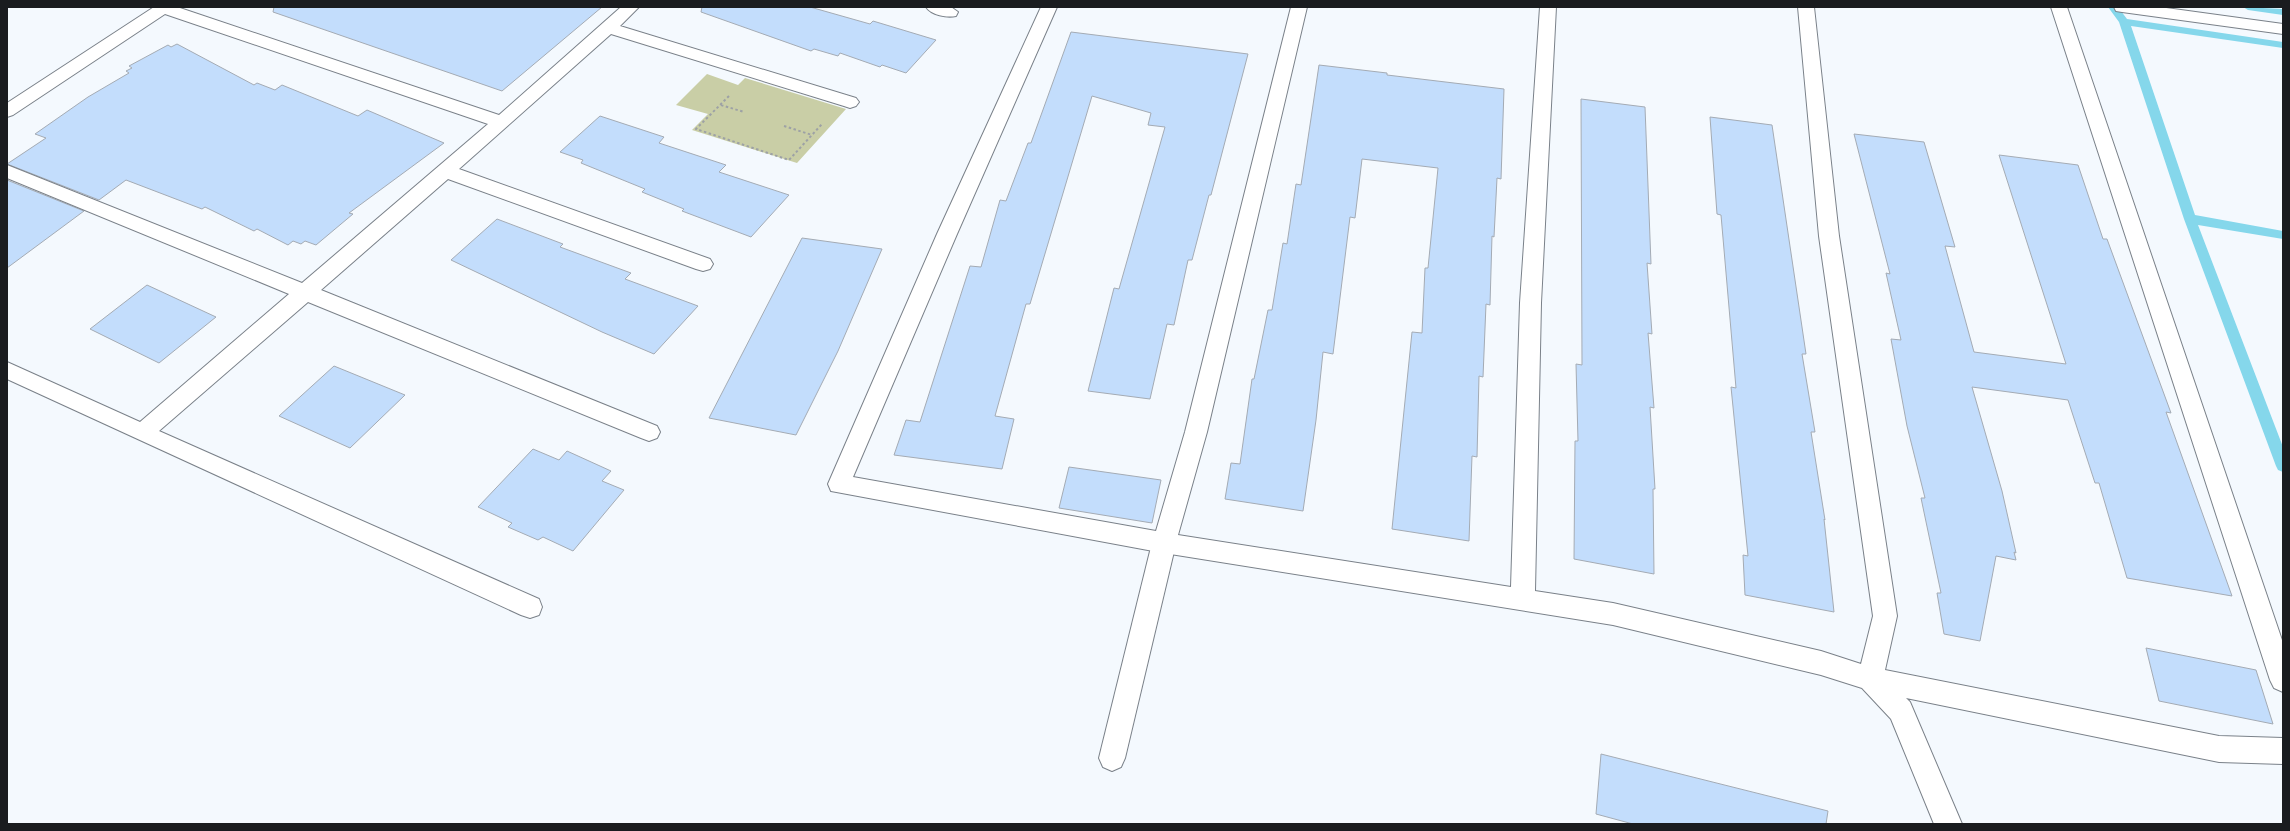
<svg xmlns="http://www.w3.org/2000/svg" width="2290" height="831" viewBox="0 0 2290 831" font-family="Georgia,serif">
<rect width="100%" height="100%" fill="#f4f9fe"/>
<path fill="#c9cea6" d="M707 74 738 85 745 78 846 109 797 163 692 130 708 114 676 105Z"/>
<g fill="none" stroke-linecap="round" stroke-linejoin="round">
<path fill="#85d7eb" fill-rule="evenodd" d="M2108 7H2118L2127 19 2283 42V48L2131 26 2195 215 2283 231V239L2198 225 2283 447V472L2278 470 2276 466 2184 219 2119 22Z
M2243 7 2283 9V15L2248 10Z"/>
</g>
<path fill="#c3ddfc" stroke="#a4abb4" d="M274 7H602L502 91 273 12Z
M702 7H810L870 24 873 21 936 40 906 73 882 65 880 67 840 53 838 56 814 49 811 51 701 12Z
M1071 32 1248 54 1211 195H1209L1192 260H1188L1174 325 1167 324 1150 399 1088 391 1114 288 1119 289 1165 127 1148 125 1151 113 1092 96 1030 304H1026L995 416 1014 419 1002 469 894 455 906 420 920 422 970 266 981 267 1000 200 1006 201 1028 143H1031Z
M177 44 254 85 257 83 275 90 282 85 358 116 367 110 444 143 349 213 353 214 316 245 305 241 301 244 293 241 288 245 257 229 254 231 205 207 202 209 126 180 99 200 7 164 46 138 35 134 88 97 129 73 126 71 132 68 129 66 168 45 171 47Z
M1319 65 1387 73V75L1504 89 1501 179 1497 178 1494 237 1492 236 1490 305 1486 304 1483 377 1479 376 1477 457 1472 456 1469 541 1392 529 1412 332 1422 333 1425 268H1428L1438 168 1362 159 1355 218 1350 217 1333 354 1323 352 1316 420 1303 511 1225 499 1231 463 1240 464 1252 379H1254L1268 310H1272L1283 243 1287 244 1296 184 1301 185Z
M1581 99 1645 107 1651 264 1647 263 1652 334 1648 333 1654 408 1650 407 1655 489H1653L1654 574 1574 559 1575 441H1578L1576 364 1582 365Z
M600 116 664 137 659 143 726 165 719 172 789 195 751 237 682 211 684 209 642 192 645 189 581 163 583 160 560 152Z
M1710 117 1772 125 1806 354H1802L1815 432H1811L1825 520 1824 519 1834 612 1745 595 1743 555 1748 556 1731 387 1736 388 1721 215 1717 214Z
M1854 134 1924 142 1955 247 1945 246 1974 352 2066 364 1999 155 2078 165 2103 239H2107L2171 413 2166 412 2232 596 2127 578 2099 483H2095L2068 400 1972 387 2002 491 2016 553 2014 552 2016 560 1996 556 1980 641 1944 634 1937 593H1941L1921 498H1925L1907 426 1891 339 1901 340 1886 273 1890 274Z
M7 180 84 211 7 268Z
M497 219 563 244 560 247 631 273 625 279 698 306 654 354 602 332 451 260Z
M802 238 882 249 838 351 796 435 709 418Z
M147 285 216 317 159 363 90 329Z
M334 366 405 395 350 448 279 416Z
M533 449 559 460 567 451 611 471 602 481 624 490 573 551 543 537 538 540 508 527 512 523 478 507Z
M1069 467 1161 480 1152 523 1059 508Z
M2146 648 2256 670 2273 724 2159 701Z
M1601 754 1828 811 1826 824H1633L1596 814Z"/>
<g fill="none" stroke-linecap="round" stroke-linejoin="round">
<g stroke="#7a8189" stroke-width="2">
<path id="lane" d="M1164 533 1172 536 1176 543 1125 758 1121 767 1112 771 1103 767 1099 758 1152 543 1156 536Z"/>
</g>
<g stroke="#7a8189" stroke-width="2">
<path id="street" d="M154 7H177L499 115 621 7H639L620 26 856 98 859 102 856 106 850 108 844 106 611 34 459 169 710 259 713 264 710 269 703 271 696 269 448 179 321 290 657 426 660 432 657 438 649 441 641 438 308 302 159 431 539 599 542 607 539 615 530 618 521 615 7 379V362L140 422 289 294 7 178V165L302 283 488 124 165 14 13 115 7 117V103Z
M926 7H951L958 12 956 16C947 18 931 15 926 7Z
M1041 7H1057L957 234 853 477 1156 531 1185 432 1291 7H1307L1207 432 1178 535 1511 587 1520 303 1540 7H1556L1541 303 1535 591 1613 603 1821 651 1861 664 1873 616 1819 236 1798 7H1814L1839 236 1897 616 1885 670 2219 736 2283 738V764L2219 762 1906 698 1910 702 1962 824H1934L1891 719 1862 688 1821 675 1613 625 1164 553 831 491 828 484 937 234Z
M2051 7H2067L2283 643V692L2274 688 2270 680Z
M2114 7H2159L2283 24V34L2122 12 2116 11Z"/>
</g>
<path stroke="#9da1a5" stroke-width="2" stroke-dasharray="2.5 2.5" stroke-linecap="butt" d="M729 96 696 129 789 160 822 124
M721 105 744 112
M784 126 812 135"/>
<use href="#lane" fill="#fff" fill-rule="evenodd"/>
<use href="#street" fill="#fff" fill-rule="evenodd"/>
</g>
<rect width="2290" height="831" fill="none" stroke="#1a1c1f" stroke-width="16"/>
</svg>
